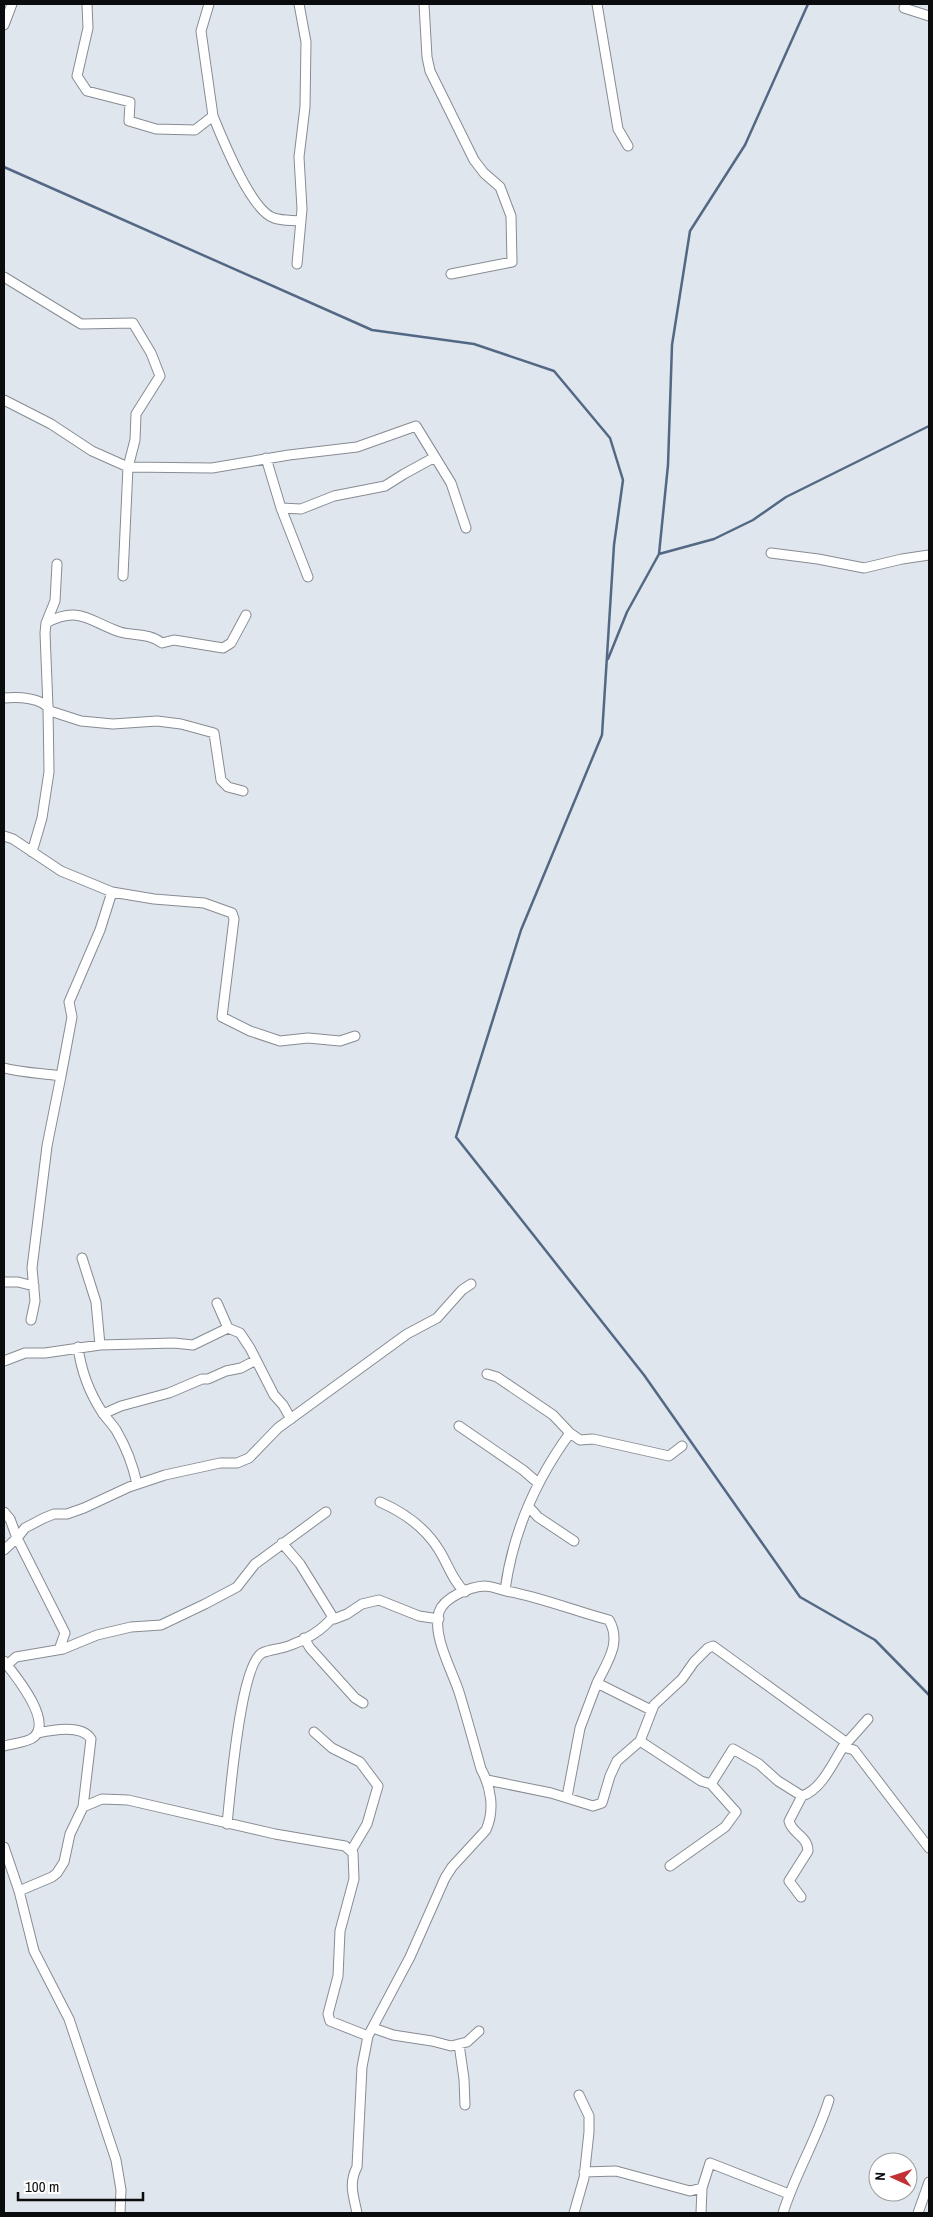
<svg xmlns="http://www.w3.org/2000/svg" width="933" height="2217" viewBox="0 0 933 2217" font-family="'Archivo Narrow',sans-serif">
<rect width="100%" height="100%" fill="#e0e6ed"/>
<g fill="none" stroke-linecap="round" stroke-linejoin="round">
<path stroke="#526884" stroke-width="2.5" d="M4 167 372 330 474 344 554 371 610 438 623 480 614 545 602 735 521 930 456 1137 644 1375 800 1597 875 1640 929 1695
M659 554 714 539 753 520 786 497 929 426
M608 659 627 612 659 554 668 465 672 345 690 231 745 145 808 4"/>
<g stroke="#878c93" stroke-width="11">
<path id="minor" d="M87 4 88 28 77 76 87 91 130 102 129 121 156 129 195 130 213 116 201 31 209 4
M424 4 427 57 430 71 474 160 484 173 500 187 511 216 512 262 451 274
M597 4 618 129 628 146
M904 8 929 16
M4 25 12 4
M213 116C222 138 251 211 274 218 282 221 292 220 301 221
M297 264 302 209 299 157 305 107 306 42 299 4
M4 277 81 324 133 323 151 353 160 376 136 414 135 440 128 467 123 576
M4 400 51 424 92 451 128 467 212 468 289 455 357 447 416 426 451 483 466 528
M266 458 281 508 308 577
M281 508 301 509 334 496 385 486 404 474 435 457
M771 553 818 559 864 568 902 559 929 555
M46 623C80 605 90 622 120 632 135 636 149 633 162 643L174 640 223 648 231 643 246 615
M4 698C17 697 44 697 50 711L81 721 113 724 157 721 181 724 214 733 221 780 228 787 243 791
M4 836 13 839 61 871 112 892 154 899 204 903 232 913 234 919 222 1017 250 1031 280 1041 308 1038 340 1041 355 1036
M32 852 42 818 49 772 48 707 45 633 46 623 55 601 57 564
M4 1068C23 1073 42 1073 61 1076L47 1146 32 1268 35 1301 31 1320
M61 1076 72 1017 69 1002 100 930 112 892
M82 1258 96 1302 100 1345
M4 1282H18L34 1286
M228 1328 240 1333 250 1348 274 1395 283 1405 291 1419
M78 1347C81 1370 89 1392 102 1412 106 1418 112 1424 116 1430 126 1447 133 1465 137 1484
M4 1361 25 1353H45L100 1345 174 1343 193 1345 228 1328 217 1303
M487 1374 497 1377 553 1415 570 1433C535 1481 513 1532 505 1590
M103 1414 121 1406 169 1393 202 1379H208L226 1371 241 1368 256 1360
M459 1426 523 1470 538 1483
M570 1433 580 1440 593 1439 669 1456 682 1446
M380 1502C403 1512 425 1527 439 1550 448 1564 452 1580 465 1592
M528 1506 538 1517 574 1541
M4 1512 10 1519 17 1538 4 1550
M282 1543 300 1564 334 1619 347 1614 362 1604 379 1600 419 1616 439 1619
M304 1638 310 1648 355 1698 363 1703
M63 1649 60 1647 65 1633 17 1538 25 1528 44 1518 54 1514H67L84 1508 129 1487 165 1475 220 1463H237L249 1458 278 1428 407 1334 437 1318 462 1290 471 1284
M4 1661C14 1674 53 1720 34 1737 27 1743 13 1743 4 1746
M7 1665 16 1657 63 1649 97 1635 131 1627 161 1625 205 1604 237 1587 255 1564 326 1512
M314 1732 332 1748 360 1762 378 1786 367 1824 351 1851
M37 1733C52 1730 82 1724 91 1739L83 1807
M640 1741 701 1781 711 1784 733 1749 759 1764 778 1781 802 1796C821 1790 833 1763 843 1747L854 1750 929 1848
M843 1747 868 1719
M487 1780 551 1793 593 1806 602 1803 610 1776 617 1761 640 1741 654 1705 682 1679 694 1662 708 1648 713 1646 847 1743
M567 1797 580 1728 597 1683
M227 1824C230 1797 240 1665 262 1653 271 1649 282 1649 291 1645 306 1640 322 1630 332 1618
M4 1847 19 1891 34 1951 69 2019 116 2160 121 2190 120 2213
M670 1866 725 1827 736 1812 711 1784
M19 1891 52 1877 57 1873 64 1862 70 1834 83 1807 102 1799 128 1800 275 1834 345 1846 353 1853 354 1879 340 1931 338 1976 328 2014 330 2021 368 2036
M801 1897 789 1881 808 1851C808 1836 792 1834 789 1821L802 1796
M373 2028 393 2035 432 2041 451 2046 467 2042 479 2031
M459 2044 464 2079 465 2105
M584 2172 616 2171 690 2191 702 2188
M357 2213C354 2197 348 2184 357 2167L362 2067 368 2036 410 1957 445 1878 452 1867 486 1830C495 1810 491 1787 481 1769 474 1744 467 1718 459 1692 452 1670 432 1636 439 1612 444 1597 470 1587 484 1586 491 1586 499 1589 506 1591 541 1597 574 1611 609 1620 622 1643 607 1662 597 1683L651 1710
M574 2213 584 2178 589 2132V2116L579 2095
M701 2213 702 2188 710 2163 789 2194
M783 2213C795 2174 817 2139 829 2100
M918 2213 929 2182"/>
</g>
<use href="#minor" stroke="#fff" stroke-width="9"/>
</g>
<rect width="933" height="2217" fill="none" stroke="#0a0c0e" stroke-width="10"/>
<g transform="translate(893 2177) rotate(273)"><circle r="24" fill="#ffffff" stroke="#9d9e9f"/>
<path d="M0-4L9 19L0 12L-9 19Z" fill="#c13136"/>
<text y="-8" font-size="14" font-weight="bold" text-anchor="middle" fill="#0a0c0e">N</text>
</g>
<path d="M18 2192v8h125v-8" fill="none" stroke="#0a0c0e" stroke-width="2.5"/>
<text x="25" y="2192" font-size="15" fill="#0a0c0e" stroke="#ffffff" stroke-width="4" paint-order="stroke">100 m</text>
</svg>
